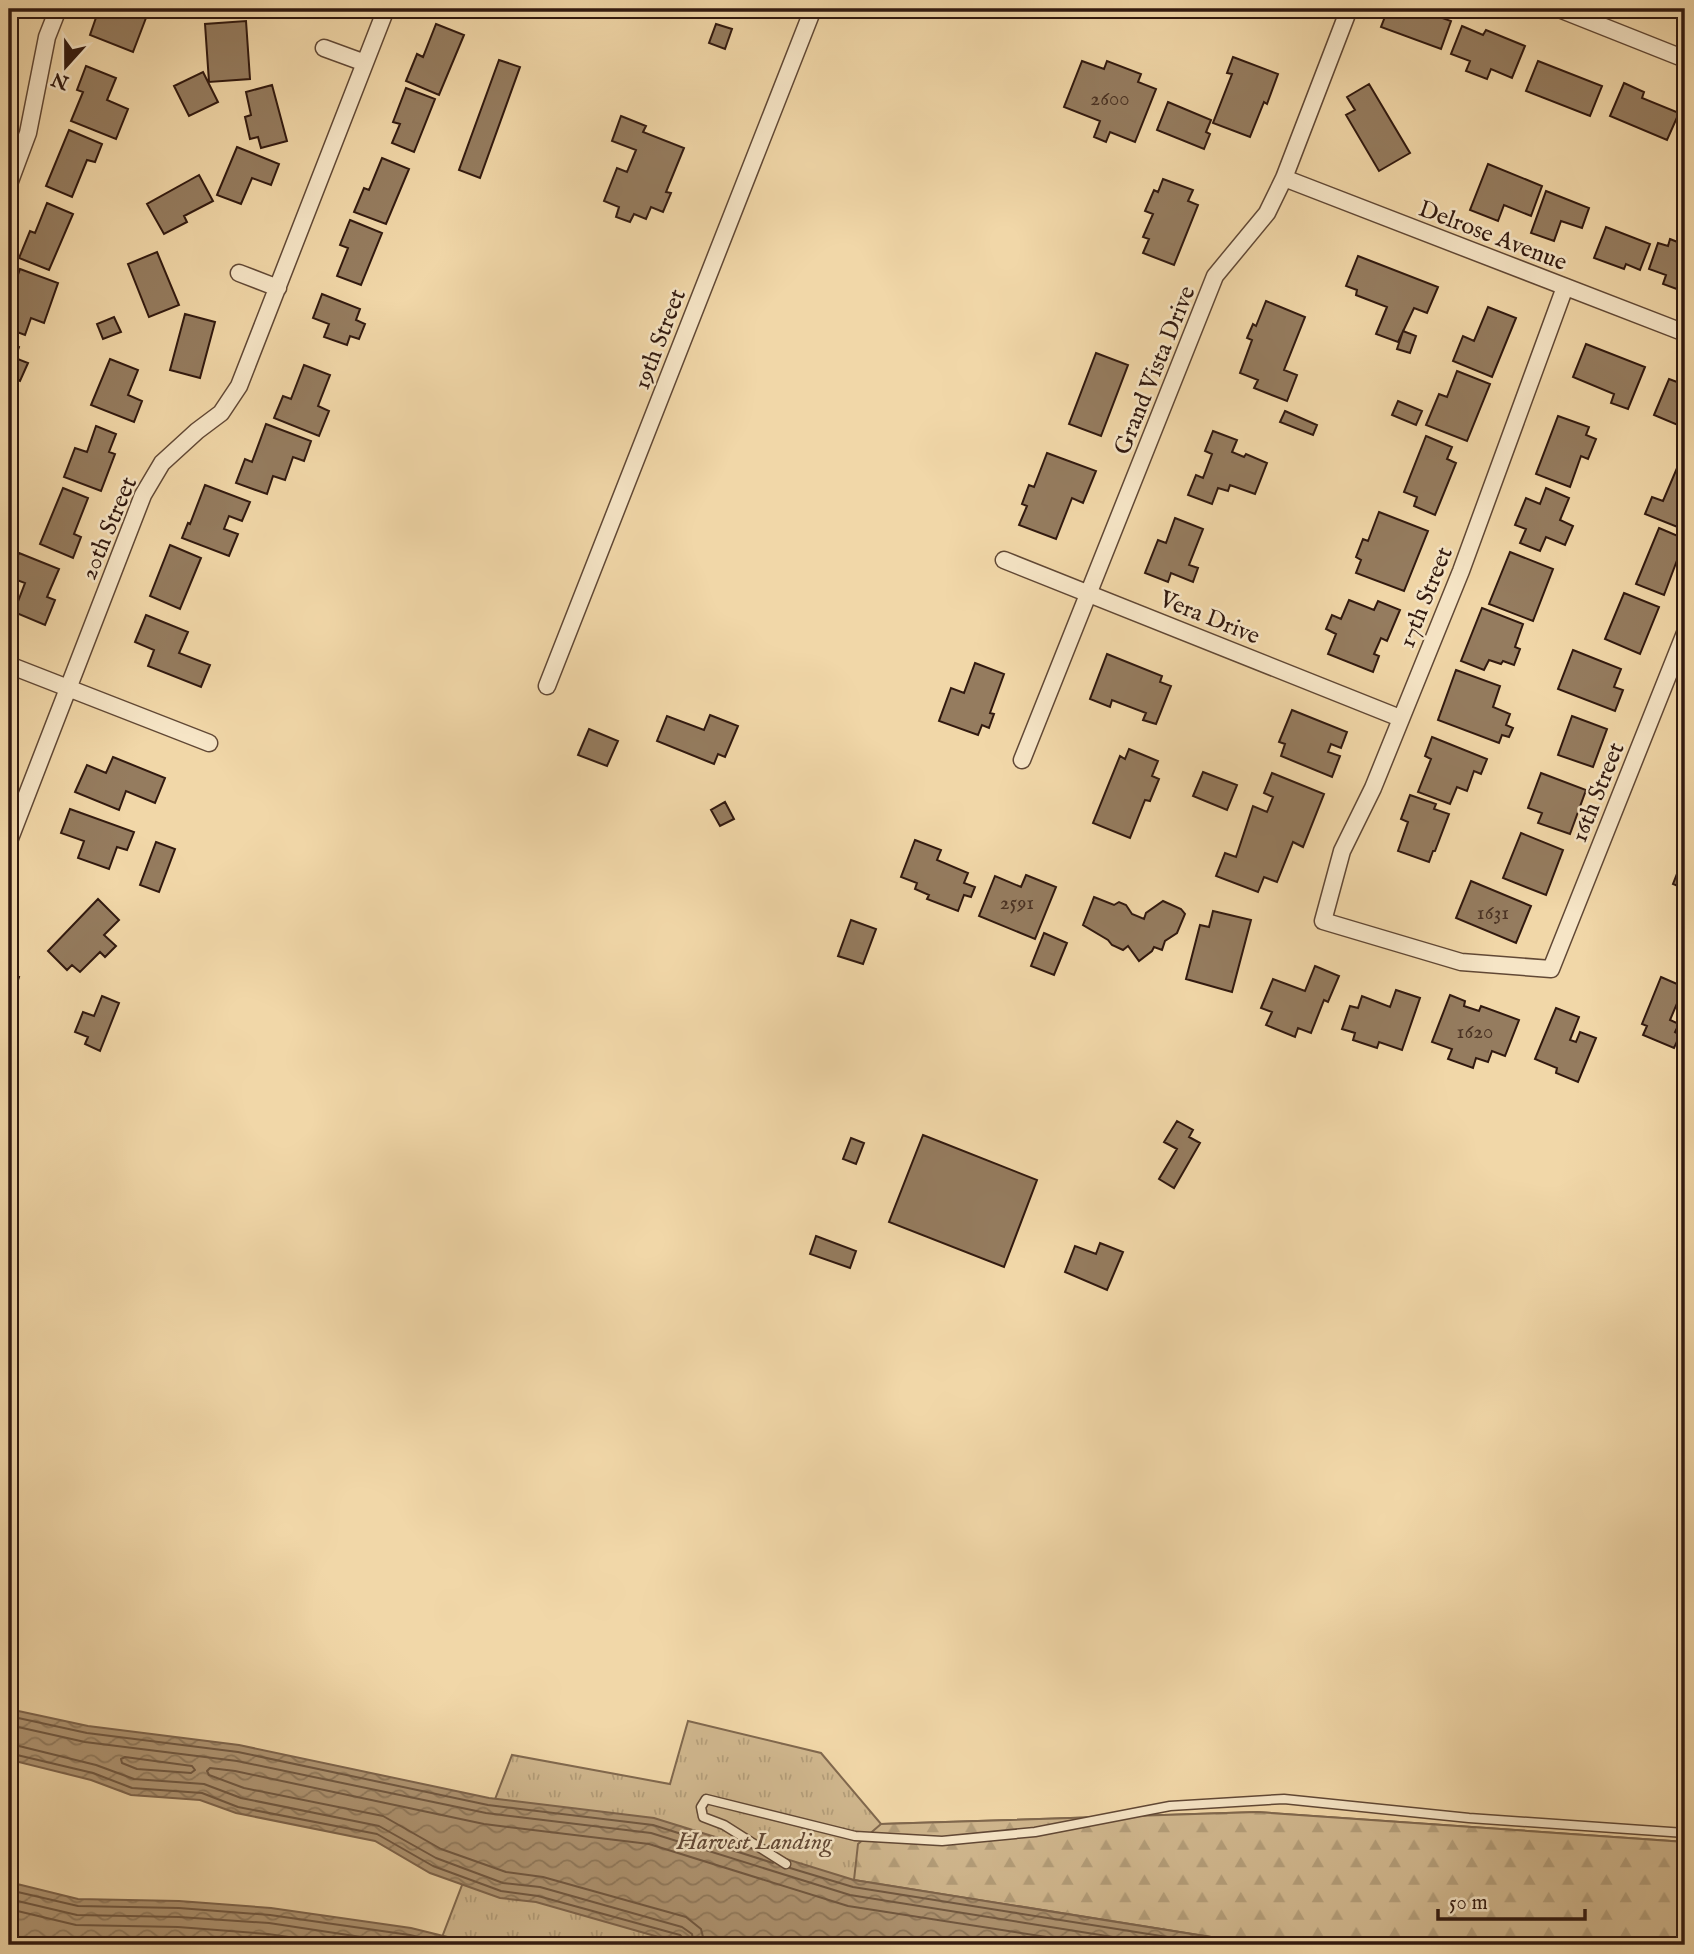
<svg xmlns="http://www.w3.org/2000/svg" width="1694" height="1954" viewBox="0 0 1694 1954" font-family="'IM FELL English',serif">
<defs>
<pattern id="grass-tufts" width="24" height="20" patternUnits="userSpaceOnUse" patternTransform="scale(1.75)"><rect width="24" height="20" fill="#d0b78e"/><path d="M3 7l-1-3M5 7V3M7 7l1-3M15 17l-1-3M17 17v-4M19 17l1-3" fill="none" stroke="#b39d79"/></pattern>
<pattern id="forest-firs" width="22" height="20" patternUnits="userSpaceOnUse" patternTransform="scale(1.75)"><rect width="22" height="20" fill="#d0b78e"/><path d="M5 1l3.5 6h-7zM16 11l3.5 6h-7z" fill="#b39d79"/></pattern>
<pattern id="water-waves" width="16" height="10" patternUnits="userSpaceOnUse" patternTransform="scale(1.75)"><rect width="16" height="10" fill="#b09674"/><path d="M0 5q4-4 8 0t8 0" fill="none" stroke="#907a5e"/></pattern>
</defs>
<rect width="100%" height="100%" fill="#f1d7a8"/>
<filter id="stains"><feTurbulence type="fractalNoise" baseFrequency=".00286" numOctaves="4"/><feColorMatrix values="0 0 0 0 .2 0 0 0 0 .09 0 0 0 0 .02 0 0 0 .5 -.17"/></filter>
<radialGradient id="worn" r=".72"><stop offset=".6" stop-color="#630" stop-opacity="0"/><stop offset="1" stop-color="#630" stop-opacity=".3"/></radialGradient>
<path fill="url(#grass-tufts)" stroke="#80684e" stroke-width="2" d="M688 1721 821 1753 881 1824 1257 1812 1685 1842V1945H439L512 1755 670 1784Z"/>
<path fill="url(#forest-firs)" stroke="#80684e" stroke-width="2" d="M1257 1812 1685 1842V1945H1261L854 1880 858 1844 881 1824Z"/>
<path fill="url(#water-waves)" stroke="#7d644c" stroke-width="2" d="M9 1709 88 1726 239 1745 489 1798 654 1818 854 1880 1261 1945H698L676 1942 536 1902 500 1898 430 1873 375 1841 236 1813 200 1800 131 1795 91 1780 15 1761 9 1765Z
M9 1882 78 1899 179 1901 271 1908 411 1928 480 1945H9Z"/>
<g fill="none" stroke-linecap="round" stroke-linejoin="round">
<path stroke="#705842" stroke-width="2" d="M9 1716 87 1733 238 1752 488 1805 653 1825 773 1863
M9 1725 85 1742 237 1761 486 1813 651 1833 850 1895 1163 1945
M9 1747 19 1746 96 1765 134 1779 204 1784 241 1798 379 1826 436 1858 503 1883 540 1887 682 1927 692 1934 694 1945
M9 1757 17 1755 93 1773 132 1788 202 1793 238 1807 377 1834 433 1866 501 1891 538 1896 680 1935 684 1939 685 1945
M125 1757 192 1766 195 1770 191 1773 137 1769 122 1763 121 1759Z
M790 1868 853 1887 1218 1945
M9 1890 78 1906 179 1908 270 1915 410 1935 451 1945
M9 1899 77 1915 179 1917 269 1923 414 1945
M9 1909 76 1925 178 1927 268 1934 344 1945
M705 1945 701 1929 686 1917 543 1877 506 1872 441 1849 383 1816 244 1788 209 1775 207 1771 210 1768 235 1771 484 1824 649 1844 848 1906 1098 1945"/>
</g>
<path fill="#957c5f" stroke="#31190f" stroke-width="2" d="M9 9H18L15 16 9 14Z
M99 9 149 10 133 52 90 35Z
M245 9H260L253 16Z
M447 9H470L467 16Z
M1388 9H1430L1428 13 1451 21 1441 49 1381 27Z
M1677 9H1685V16L1676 13Z
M246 21 250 79 209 82 205 24Z
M436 24 464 35 439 95 406 81 417 54 423 57Z
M716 24 732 29 725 49 709 43Z
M1462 26 1483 35 1486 30 1525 46 1512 78 1491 69 1487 79 1466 71 1470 61 1451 54Z
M1233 57 1278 74 1267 104 1264 102 1250 137 1213 123 1232 74 1227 73Z
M499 60 520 67 480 178 459 170Z
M1082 61 1104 69 1107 61 1141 74 1138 82 1156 89 1135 142 1110 132 1106 142 1094 137 1100 121 1064 107Z
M1538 61 1602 86 1590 116 1526 91Z
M86 66 116 78 107 100 128 109 116 139 71 121 83 92 77 90Z
M203 72 218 102 189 116 174 86Z
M1624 83 1644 92 1642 98 1679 113 1667 140 1610 116Z
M1369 84 1410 153 1379 171 1346 115 1355 110 1347 97Z
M272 85 287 141 261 148 258 137 250 139 245 117 251 115 246 92Z
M406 88 435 99 414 152 392 143 400 124 393 122Z
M1168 102 1211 120 1206 132 1210 134 1204 149 1157 130Z
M621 116 646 126 643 132 684 148 666 192 671 193 663 212 651 207 646 219 634 214 630 222 616 217 619 207 604 201 617 168 627 172 636 150 612 141Z
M69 130 102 144 95 162 87 160 72 197 46 186Z
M237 147 279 164 271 185 252 178 241 204 217 195Z
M382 158 409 169 386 224 354 212 364 188 369 190Z
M1488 164 1542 186 1531 216 1504 205 1498 221 1470 210Z
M199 175 213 201 184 216 187 222 164 234 147 204Z
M1163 179 1193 190 1188 201 1198 205 1174 265 1143 253 1149 239 1143 237 1153 214 1145 211 1154 190 1158 192Z
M1546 191 1589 208 1582 228 1561 221 1554 241 1531 233Z
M47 203 73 214 49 270 19 258 30 231 35 233Z
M350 220 382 233 361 285 337 276 348 248 340 245Z
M1606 227 1650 244 1640 270 1626 264 1624 269 1594 258Z
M1670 239 1685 245V292L1663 284 1666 275 1649 269 1658 243 1668 246Z
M157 252 179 305 149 317 128 264Z
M1358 256 1438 287 1427 313 1414 308 1398 342 1376 334 1387 307 1356 295 1357 290 1346 286Z
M20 269 58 283 44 323 31 318 25 335 9 329V300Z
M322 294 360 309 356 320 365 324 359 339 350 336 347 345 324 337 329 324 313 318Z
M1266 301 1305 317 1284 370 1297 375 1287 401 1254 388 1258 380 1240 373 1252 340 1247 338 1253 324 1256 326Z
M1488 307 1516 318 1492 377 1453 361 1463 336 1474 341Z
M185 314 215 322 200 378 170 370Z
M114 317 121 332 103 339 97 324Z
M1403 331 1416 336 1410 353 1397 349Z
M9 342 19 347 15 358 28 363 20 381 9 376Z
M1586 344 1645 367 1628 409 1611 403 1614 394 1573 377Z
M1096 353 1128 365 1101 436 1069 424Z
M110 359 138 370 128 395 142 401 134 422 91 405Z
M304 365 330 375 318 406 329 411 319 436 274 418 283 396 291 399Z
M1457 371 1490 384 1467 441 1426 425 1439 394 1447 397Z
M1669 379 1685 385V428L1654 415Z
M1398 401 1422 411 1416 425 1392 415Z
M1285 411 1317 425 1313 435 1280 422Z
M1558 416 1589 427 1586 435 1596 439 1588 459 1581 456 1570 487 1536 474Z
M266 424 311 441 304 461 293 457 285 480 273 476 267 494 236 483 245 459 252 462Z
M96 426 116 434 109 452 115 454 101 491 64 477 75 448 87 452Z
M1213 431 1237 440 1232 452 1244 457 1246 454 1267 463 1255 494 1230 485 1228 491 1218 488 1212 504 1188 495 1196 475 1203 478 1212 454 1205 451Z
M1426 436 1452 447 1447 459 1456 463 1435 515 1414 506 1417 497 1404 492Z
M1047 453 1096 471 1083 503 1072 498 1056 539 1019 525 1027 506 1022 504 1029 485 1034 487Z
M1677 468 1685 471V530L1645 514 1652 497 1663 501Z
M205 485 250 502 242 521 229 516 224 529 238 534 229 556 182 538 188 523 190 524Z
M63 488 88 498 74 534 81 537 73 558 40 544Z
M1546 488 1569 498 1560 520 1573 526 1565 545 1546 537 1540 551 1520 543 1526 529 1515 525 1526 498 1540 504Z
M1379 512 1428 531 1404 591 1356 573 1361 560 1356 557 1363 539 1368 541Z
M1175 518 1203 529 1189 565 1198 568 1193 582 1171 573 1168 582 1145 573 1158 540 1166 543Z
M1659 528 1685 539 1664 595 1636 584Z
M170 545 201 558 180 609 150 596Z
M1510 552 1553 569 1533 621 1489 604Z
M19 553 59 569 47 597 55 600 45 625 14 612 25 583 9 577Z
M1624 593 1659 607 1640 654 1605 639Z
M1349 600 1374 610 1378 601 1400 610 1387 641 1381 638 1374 654 1379 656 1373 672 1328 654 1336 634 1326 629 1332 615 1341 619Z
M1482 608 1523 624 1515 647 1520 649 1514 665 1503 661 1501 664 1489 660 1484 670 1461 661Z
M146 615 188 632 179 653 210 665 201 687 148 666 154 650 135 642Z
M1573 650 1621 669 1614 687 1623 690 1615 711 1558 689Z
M1107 654 1162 676 1160 682 1171 686 1156 724 1143 720 1146 713 1112 700 1110 707 1090 699Z
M975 663 1004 674 990 713 994 714 989 728 982 725 978 735 939 721 951 688 964 693Z
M1456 670 1500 686 1493 707 1510 714 1506 725 1513 728 1509 737 1502 735 1499 743 1438 720Z
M1292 710 1347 732 1341 748 1331 744 1328 752 1340 756 1332 777 1281 756 1285 744 1279 742Z
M710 715 738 726 725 757 718 754 714 764 657 741 667 716 704 730Z
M1572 716 1607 729 1593 767 1558 755Z
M589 729 618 741 607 766 578 755Z
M1432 737 1487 759 1481 774 1474 771 1467 791 1457 787 1450 804 1418 792 1431 759 1425 756Z
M1129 749 1158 761 1152 776 1159 779 1150 801 1145 800 1130 838 1093 823 1120 756 1125 759Z
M113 757 165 778 155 803 126 791 119 810 75 792 87 765 106 773Z
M1203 772 1237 785 1227 810 1193 796Z
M1272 773 1324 794 1303 847 1293 842 1277 882 1264 877 1258 892 1216 876 1225 853 1236 857 1253 806 1267 812 1273 797 1264 793Z
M1541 773 1586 790 1570 834 1538 823 1542 813 1528 808Z
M1410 795 1436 804 1434 809 1449 814 1435 851H1433L1429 862 1398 851 1408 822 1401 819Z
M725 802 734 819 720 826 711 810Z
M70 809 134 832 127 850 117 847 109 869 78 858 84 841 61 833Z
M1521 833 1563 850 1546 895 1503 878Z
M915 840 941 850 937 860 968 873 964 883 975 887 971 897 964 895 958 911 927 899 929 895 915 889 917 883 901 877Z
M156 842 175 849 159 892 140 885Z
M1682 861 1685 862V889L1673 884Z
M1026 875 1056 887 1035 939 979 916 995 876 1021 887Z
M1471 881 1531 906 1516 943 1456 918Z
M1094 897 1114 905 1119 902 1126 905 1132 914 1144 919 1146 913 1163 901 1181 909 1185 914 1177 933 1165 941 1162 950 1154 947 1152 951 1139 961 1128 946 1123 950 1112 945 1108 940 1083 925Z
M98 899 119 920 104 935 116 946 105 957 100 952 80 972 72 965 67 970 48 951Z
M1213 911 1251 920 1232 992 1186 979 1200 925 1209 927Z
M851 920 876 929 863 964 838 956Z
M1685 931V949L1679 947Z
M1044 933 1067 943 1054 975 1031 966Z
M1315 966 1339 976 1328 1002 1324 1000 1311 1033 1298 1028 1295 1037 1266 1025 1272 1012 1261 1008 1273 979 1305 991Z
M9 974 19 977 14 992 9 991Z
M1661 977 1684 987 1670 1020 1679 1024 1675 1032 1680 1035 1674 1048 1643 1035 1647 1026 1642 1024Z
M1396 990 1420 998 1402 1050 1379 1042 1377 1048 1353 1040 1355 1033 1342 1029 1350 1006 1358 1008 1362 996 1390 1007Z
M1450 995 1465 1001 1464 1006 1479 1011 1481 1006 1519 1020 1505 1056 1492 1051 1488 1062 1476 1058 1473 1068 1448 1059 1452 1049 1432 1042Z
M102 996 119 1003 100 1051 85 1044 88 1037 75 1032 83 1012 94 1016Z
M1556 1008 1579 1017 1570 1040 1576 1042 1580 1032 1596 1038 1578 1082 1556 1073 1557 1068 1535 1059Z
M1177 1121 1193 1130 1189 1137 1200 1143 1174 1188 1159 1179 1177 1149 1164 1142Z
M923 1135 1037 1180 1004 1267 889 1222Z
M851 1138 864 1143 856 1164 843 1159Z
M816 1236 856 1251 850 1268 810 1254Z
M1100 1243 1123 1252 1107 1290 1065 1272 1075 1246 1096 1254Z"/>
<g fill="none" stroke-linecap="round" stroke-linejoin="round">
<g stroke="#614835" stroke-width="11">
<path id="service" d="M786 1864 724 1825 703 1817 701 1807 706 1799 855 1836 942 1841 1035 1832 1170 1806 1284 1799 1469 1818 1685 1833"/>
</g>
<g stroke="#614835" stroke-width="19">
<path id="minor" d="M1559 9 1685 59
M324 48 365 63
M1284 178 1685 333
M9 184 28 133 47 37 58 9
M239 273 278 288
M1565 287 1461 571 1373 788 1342 851 1323 921 1461 962 1551 969 1685 633
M1004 560 1400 718
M9 665 209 743
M547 686 813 9
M1022 760 1215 276 1267 213 1284 178 1349 9
M9 841 143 495 162 463 197 431 221 413 239 386 386 9"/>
</g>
<use href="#service" stroke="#f6e5c6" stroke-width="8"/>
<use href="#minor" stroke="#f6e5c6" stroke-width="16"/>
</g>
<g text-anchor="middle" stroke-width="5" stroke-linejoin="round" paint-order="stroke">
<g font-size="21" fill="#4a3223">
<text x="1110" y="105">2600</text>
<text x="1017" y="909">2591</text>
<text x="1493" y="919">1631</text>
<text x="1475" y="1038">1620</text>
</g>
<g font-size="24" fill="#31190f" stroke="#f6e5c6">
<text transform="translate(1493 235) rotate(21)" y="8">Delrose Avenue</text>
<text transform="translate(659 339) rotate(-69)" y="8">19th Street</text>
<text transform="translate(1154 370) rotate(-68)" y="8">Grand Vista Drive</text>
<text transform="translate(108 528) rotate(-67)" y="8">20th Street</text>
<text transform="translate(1425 597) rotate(-68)" y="8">17th Street</text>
<text transform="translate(1210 617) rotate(22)" y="8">Vera Drive</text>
<text transform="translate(1597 792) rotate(-68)" y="8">16th Street</text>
</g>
<g font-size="24" font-style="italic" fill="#614835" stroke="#f6e5c6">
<text x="754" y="1849">Harvest Landing</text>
</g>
</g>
<rect width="1694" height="1954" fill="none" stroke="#f1d7a8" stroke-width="35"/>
<rect x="10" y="10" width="1673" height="1933" fill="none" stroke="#31190f" stroke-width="3.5"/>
<rect x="18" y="18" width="1659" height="1919" fill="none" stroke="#31190f" stroke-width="2"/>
<g transform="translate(66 66) rotate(201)" stroke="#f6e5c6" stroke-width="5" paint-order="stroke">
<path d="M0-5L12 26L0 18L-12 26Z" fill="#31190f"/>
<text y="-10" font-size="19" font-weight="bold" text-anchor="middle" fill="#31190f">N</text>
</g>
<path d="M1438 1909v10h147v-10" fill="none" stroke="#31190f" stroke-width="3.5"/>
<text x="1449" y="1909" font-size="21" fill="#31190f" stroke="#f6e5c6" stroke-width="5" paint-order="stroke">50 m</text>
<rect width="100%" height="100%" filter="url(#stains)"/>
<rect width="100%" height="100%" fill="url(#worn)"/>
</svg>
